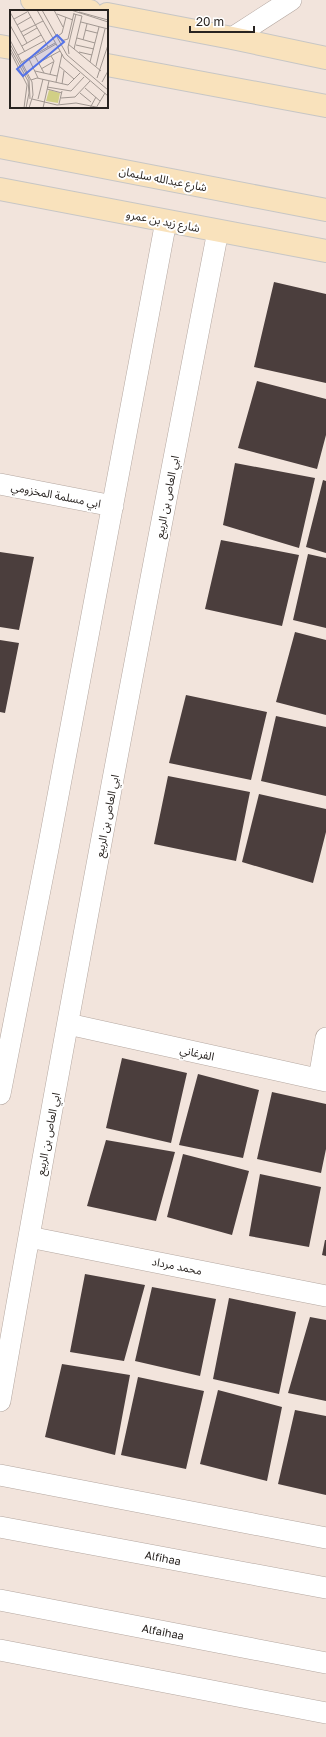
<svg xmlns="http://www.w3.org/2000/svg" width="326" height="1737" viewBox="0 0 326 1737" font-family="'Golos Text','Noto Sans Arabic',sans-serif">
<rect width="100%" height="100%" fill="#f2e4dc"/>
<path fill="#4b3e3d" d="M274 282 326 294V383L254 367Z
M257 381 326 399V435L317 469 238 448Z
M235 463 315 478 299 548 223 525Z
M323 480 326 481V553L306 547Z
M221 540 299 555 282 626 205 609Z
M0 552 34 557 19 630 0 627Z
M308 554 326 558V628L293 620Z
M295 632 326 640V715L276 702Z
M0 640 19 643 5 713 0 712Z
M186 695 267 712 251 780 169 763Z
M276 716 326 727V796L261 781Z
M168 776 250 792 236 861 154 844Z
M259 794 326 809V832L313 883 242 862Z
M122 1058 187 1073 171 1143 106 1128Z
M198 1074 259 1090 243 1158 179 1145Z
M272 1092 326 1104V1149L321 1173 257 1159Z
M106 1140 175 1152 156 1221 87 1206Z
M183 1154 249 1171 232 1235 167 1217Z
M260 1174 321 1187 309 1247 249 1236Z
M325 1240H326V1256L322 1255Z
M85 1274 145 1285 124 1361 70 1352Z
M152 1287 216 1299 200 1376 135 1361Z
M229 1298 296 1312 279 1394 213 1379Z
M310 1317 326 1320V1401L288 1393Z
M62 1364 130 1375 115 1455 45 1437Z
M138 1377 204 1391 186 1469 121 1455Z
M218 1390 282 1407 267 1481 200 1464Z
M295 1410 326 1416V1495L278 1484Z"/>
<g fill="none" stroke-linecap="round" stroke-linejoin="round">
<g stroke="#b4a7a0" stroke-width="22">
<path id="minor" d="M232 38 291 0
M0 484 113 506
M68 1024 326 1081
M319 1079 326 1038
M0 1094 48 849 166 221
M29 1237 326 1296
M0 1401C68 1010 142 621 218 231
M0 1475 326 1538
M0 1527 326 1588
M0 1600 326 1663
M0 1650 326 1713"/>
</g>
<g stroke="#c7c6c5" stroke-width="24">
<path id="major" d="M32 0 90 11
M107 14 232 38 326 58
M0 46 11 48
M107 65 326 106
M0 147 326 210
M0 189 326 251"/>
</g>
<use href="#minor" stroke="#fff" stroke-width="21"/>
<use href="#major" stroke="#f9e2bc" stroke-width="22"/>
</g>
<g text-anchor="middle" stroke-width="4" stroke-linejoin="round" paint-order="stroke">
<g font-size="11" fill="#282320" stroke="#fff">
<text transform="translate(163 179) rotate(11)" y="4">شارع عبدالله سليمان</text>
<text transform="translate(163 221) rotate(11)" y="4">شارع زيد بن عمرو</text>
<text transform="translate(56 495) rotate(11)" y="4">ابي مسلمة المخزومي</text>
<text transform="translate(167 497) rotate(-79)" y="4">ابي العاص بن الربيع</text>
<text transform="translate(107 816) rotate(-79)" y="4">ابي العاص بن الربيع</text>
<text transform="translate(197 1053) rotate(12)" y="4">الفرغاني</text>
<text transform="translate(48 1134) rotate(-79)" y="4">ابي العاص بن الربيع</text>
<text transform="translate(177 1266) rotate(11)" y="4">محمد مرداد</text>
<text transform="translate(163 1558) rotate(11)" y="4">Alfihaa</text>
<text transform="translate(163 1632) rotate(11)" y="4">Alfaihaa</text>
</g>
</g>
<g transform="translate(10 10)">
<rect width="98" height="98" fill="#f2e4dc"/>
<path d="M39 80 50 83 48 93 36 91Z" fill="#d1cf85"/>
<path fill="none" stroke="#a19791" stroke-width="1" d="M17 0 38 37M27 0 54 48 98 86M32 0 57 45 98 80M44 0 53 17M61 0 98 12M0 2 17 33M69 2 98 10M47 4 63 10M64 4 72 6 64 39M4 9 17 2M71 12 98 19M0 15 15 42M7 15 21 7M75 20 87 23M11 22 33 11M13 26 27 18M48 26 52 23 56 7M67 28 85 33M0 30 22 72 23 85 19 98M73 30 77 14M51 31 58 29 64 3M0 34 19 69 20 89M58 34 91 61M66 35 84 39M12 36 31 25M0 38 18 71 19 83 16 98M0 41 17 75 14 98M69 42 82 45M59 44 58 37 66 4M8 45 34 31M25 46 34 63M19 49 28 68M12 52 45 33M80 52 89 17M13 53 46 34M28 53 50 41M49 56 64 69M86 56 95 19M31 59 43 52M25 61 47 66M40 64 44 51 41 46M87 68 98 35M21 70 27 68 58 75 70 63M46 72 52 44M92 72 98 61M52 74 54 61M37 77 61 81 74 67M75 78 90 91M37 79 52 83M70 83 81 92M51 88 65 87 80 71M22 89 47 95 66 93 86 97M28 89 33 69M49 94 52 81M33 98 39 71M80 98 86 87M86 98 95 83"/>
<path fill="#5573e8" fill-opacity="0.15" stroke="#5573e8" stroke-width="2" d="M47 25 54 32 13 66 7 59Z"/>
<rect width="98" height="98" fill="none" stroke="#282320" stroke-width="2"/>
</g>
<path d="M190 26v6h64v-6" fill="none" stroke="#282320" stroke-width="2"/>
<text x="196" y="26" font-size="12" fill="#282320" stroke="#ffffff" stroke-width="3" paint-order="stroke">20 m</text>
</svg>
